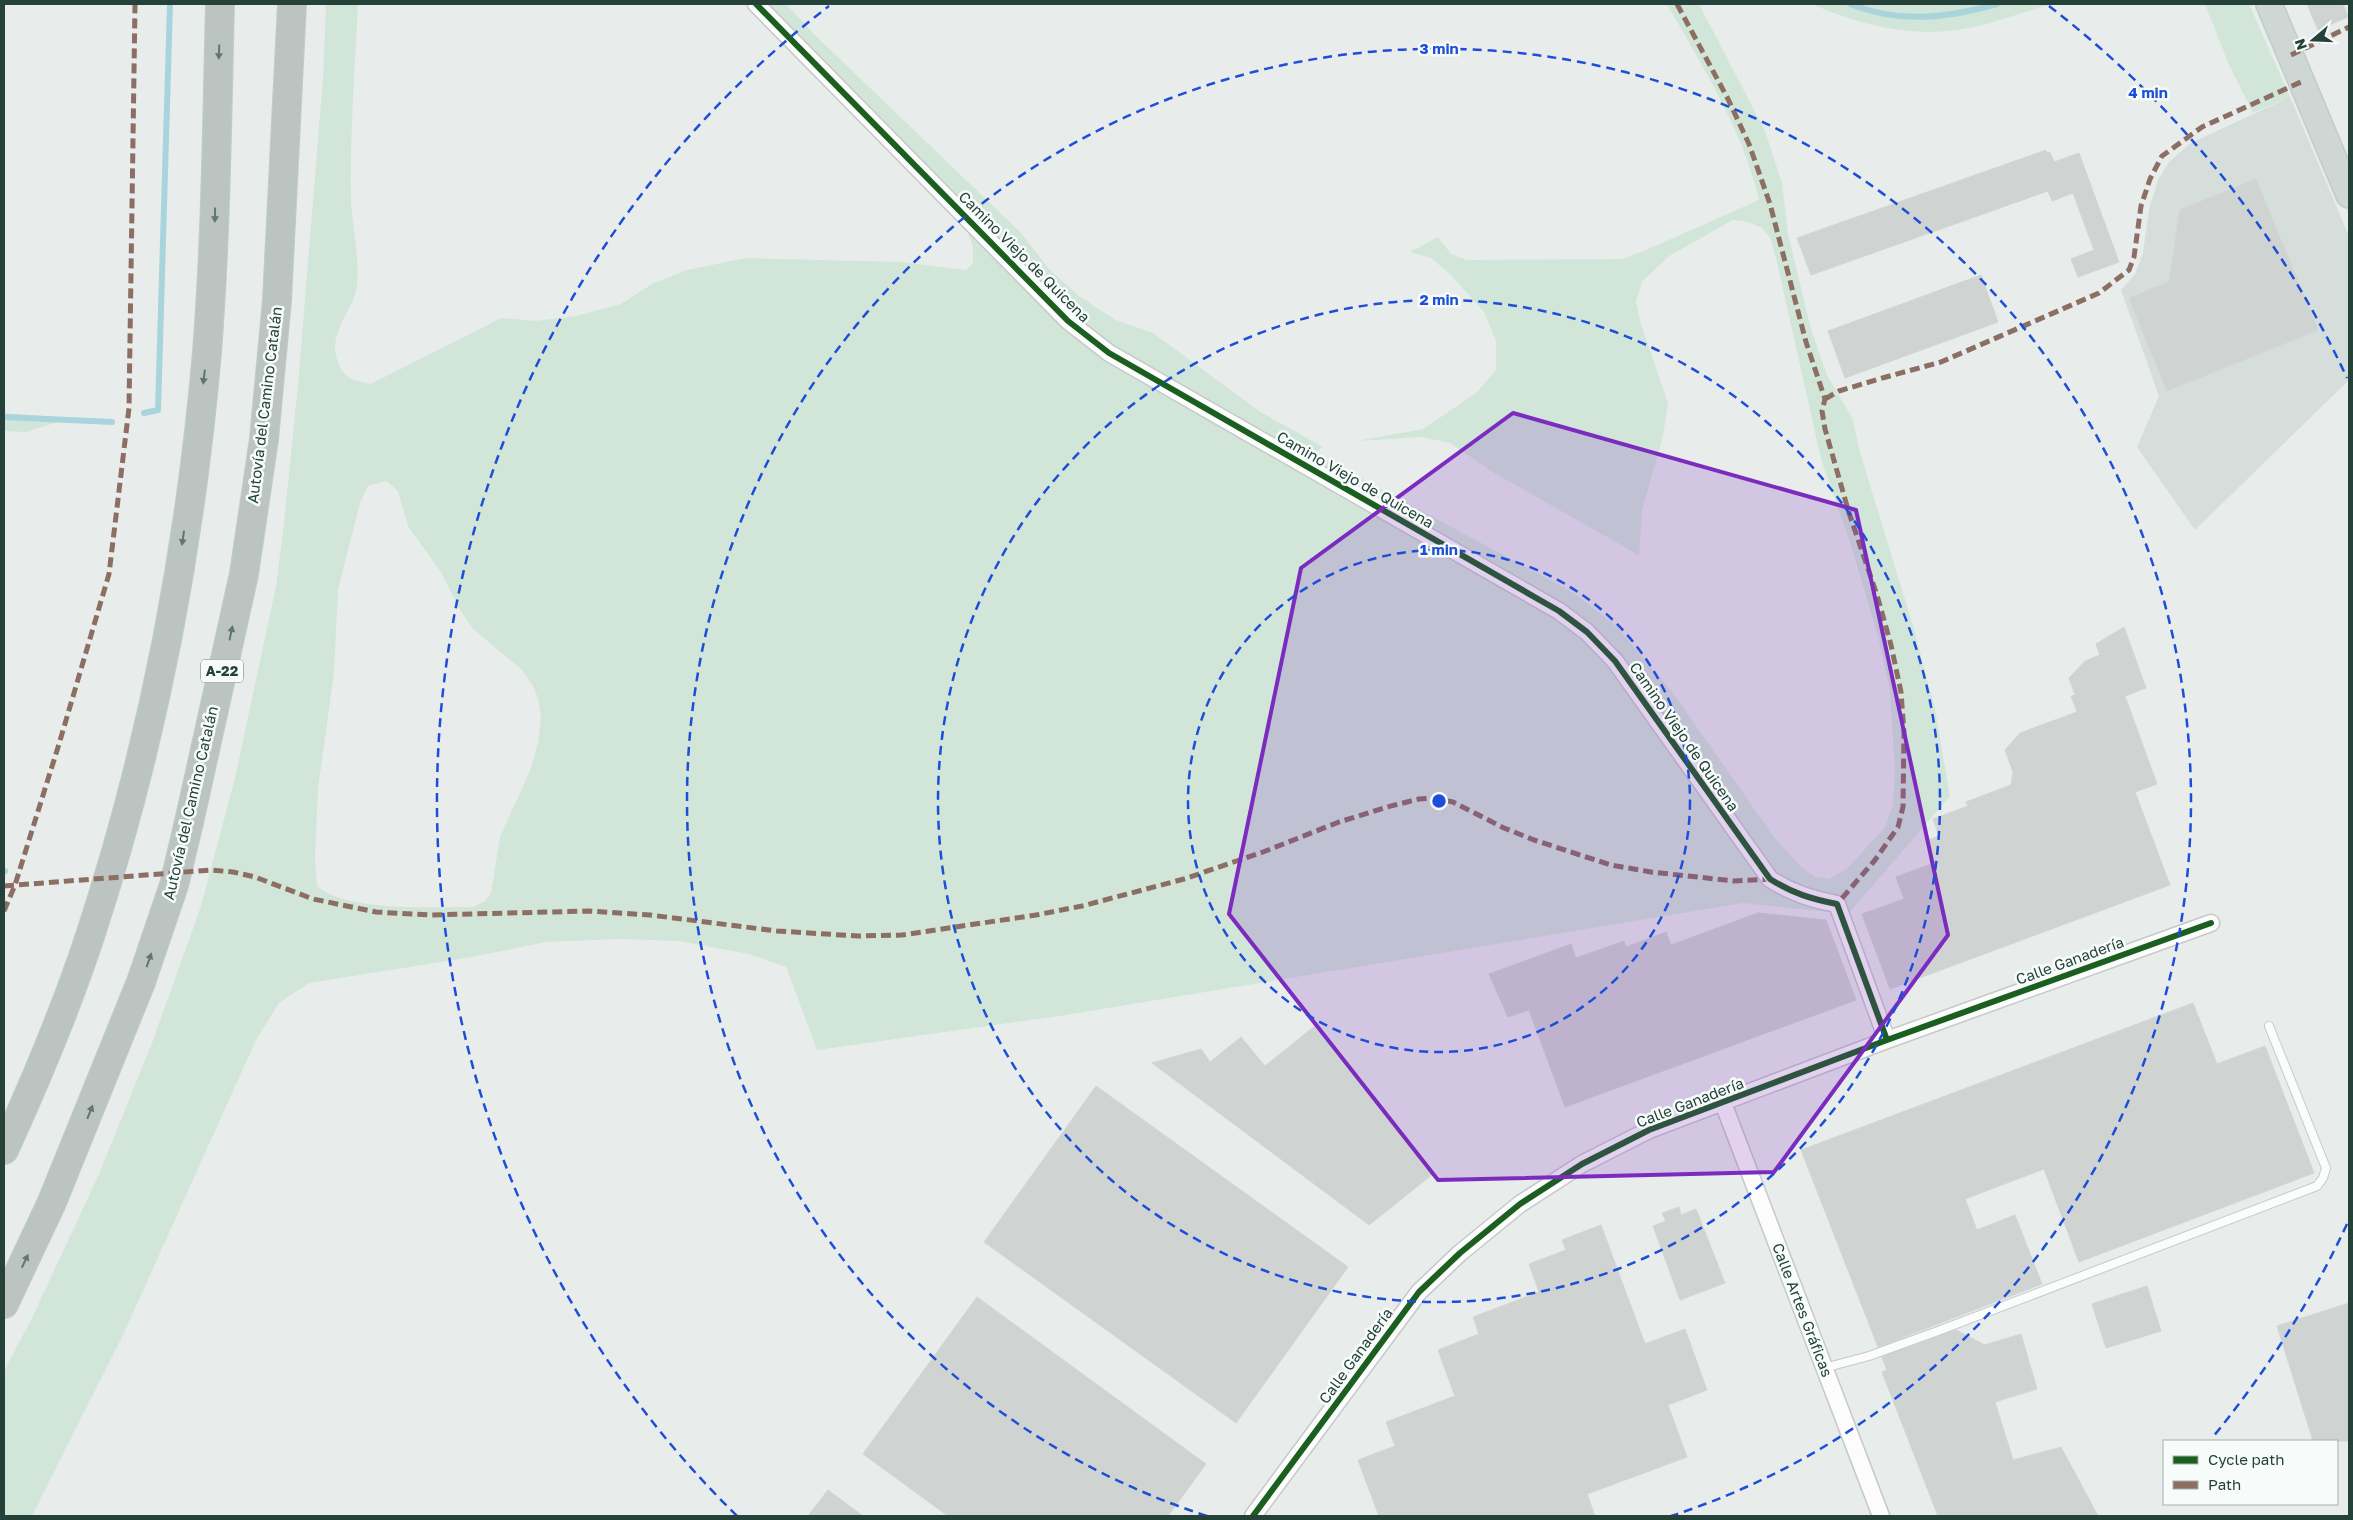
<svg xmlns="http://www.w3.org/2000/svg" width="2353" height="1520" viewBox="0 0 2353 1520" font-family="'Golos Text',sans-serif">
<rect width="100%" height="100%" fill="#e8edeb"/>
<path fill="#d6dedb" d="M2290 97 2349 236V380L2195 530 2137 447 2159 396 2121 290 2135 274 2143 253 2149 209 2158 180 2169 162 2191 143Z"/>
<path fill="#d1e6d8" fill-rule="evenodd" d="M326 4H358C355 67 350 131 351 194 351 225 360 253 357 285 356 305 330 331 336 356 341 377 353 381 371 384L501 318 535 321 576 316 621 304 652 284 687 270 746 258 901 262 966 270 973 263V247L966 228 745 4H786L816 36 1021 233 1049 269 1079 296 1116 320 1153 333 1259 411 1323 447 1314 453 1574 593 1617 627 1673 693 1774 837 1800 866 1815 877 1829 879 1847 869 1885 827 1893 805 1895 770 1890 690 1878 636 1850 542 1821 459 1776 258 1770 238 1762 228 1748 222 1733 220 1669 256 1642 282 1636 301 1640 321 1668 403 1663 436 1642 510 1639 555 1496 474 1450 443 1422 437 1357 441 1423 429 1476 393 1496 370V341L1484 312 1451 275 1431 258 1410 252 1438 237 1451 254 1467 260 1622 259 1646 250 1759 200C1743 130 1702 66 1667 4H1699L1765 131 1782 183 1788 234 1811 329 1827 375 1853 420 1859 449 1914 629 1935 709 1950 796 1848 914 1743 903 1066 1015 817 1050 786 967 749 954 679 941 619 939 546 942 472 957 309 983 279 1003 256 1040 123 1335 32 1516H4V1371L32 1318 99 1174 152 1043 201 906 235 778 276 586 284 523 298 385 323 78ZM386 481 398 491 408 526 441 572 457 605 472 628 522 670 533 686 538 698 541 718 538 743 531 768 500 837 491 893 485 901 473 907C435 907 345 912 317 886L315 859 318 789 334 673 338 590 360 503 368 486Z
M1812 4H2052C2023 12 1993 24 1964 29 1912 38 1859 25 1812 4Z
M2205 4H2249L2290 97 2253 113 2229 65Z
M4 413 70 418 26 432 4 431Z"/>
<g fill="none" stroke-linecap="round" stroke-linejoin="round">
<path stroke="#a9d4db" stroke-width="6" d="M1850 4C1900 24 1947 18 1997 4
M144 413 158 410 170 4
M4 417 112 422
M4 871H5"/>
</g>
<path fill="#cfd4d2" stroke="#d1d6d4" d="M2307 4H2343L2348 17 2318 30Z
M2046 150 2047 153 2050 152 2054 162 2079 153 2119 262 2078 277 2071 259 2094 250 2073 193 2052 201 2048 191 1811 275 1797 238Z
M2256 179 2318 330 2167 391 2129 298 2169 282 2180 210Z
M1981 275 1998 322 1845 378 1828 331Z
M2124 627 2146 688 2125 696 2157 784 2135 792 2170 885 1890 989 1862 914 1904 899 1896 877 1934 863 1926 841 1939 836 1933 819 1968 806 1966 802 2011 785 2013 772 2005 750 2020 733 2077 712 2071 696 2075 695 2069 678 2085 661 2100 655 2096 644Z
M1758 913 1826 920 1856 1000 1565 1107 1529 1010 1508 1017 1489 974 1571 944 1576 958 1624 941 1626 947 1666 932 1671 945Z
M2193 1003 2217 1064 2265 1046 2314 1173 2079 1262 2044 1169 1965 1199 1977 1230 2015 1215 2042 1284 1878 1347 1801 1150Z
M1316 1025 1434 1173 1369 1225 1152 1063 1201 1049 1210 1062 1241 1037 1265 1066Z
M1096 1086 1348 1267 1236 1423 984 1242Z
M1679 1207 1681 1215 1696 1209 1725 1283 1680 1300 1653 1226 1666 1221 1662 1213Z
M1601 1225 1645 1344 1685 1329 1707 1390 1668 1405 1687 1457 1587 1494 1595 1516H1379L1358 1460 1395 1446 1386 1422 1455 1396 1438 1350 1479 1334 1473 1317 1539 1292 1529 1264 1566 1250 1562 1240Z
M2147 1286 2161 1331 2106 1348 2092 1304Z
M977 1297 1206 1464 1168 1516H948L863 1454Z
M2349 1303V1441H2313L2277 1326Z
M1956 1330 1985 1345 2021 1334 2037 1389 1995 1402 2013 1460 2061 1447 2098 1516H1938L1882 1372 1887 1370 1882 1357Z
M828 1490 863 1516H808Z"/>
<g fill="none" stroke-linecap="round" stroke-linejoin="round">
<g stroke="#c5cac8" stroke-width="10">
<path id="service" d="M1824 1368 1869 1356 1938 1331 2317 1186 2323 1178 2326 1168 2269 1026"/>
</g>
<g stroke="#c5cac8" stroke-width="19">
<path id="minor" d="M756 4 1068 321 1109 353 1559 611 1587 632 1615 661 1770 879C1792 893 1811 899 1837 904L1887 1040
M1723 1103 1881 1516
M1253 1516 1419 1292 1460 1253 1520 1204 1582 1164 1649 1130 1887 1040 2211 923"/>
</g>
<g stroke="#c3ccc9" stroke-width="28">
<path id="primary" d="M2269 4 2349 195"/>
</g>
<g stroke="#c3ccc9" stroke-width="30">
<path id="motorway" d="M4 1150C36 1080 66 1009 90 936 152 748 190 549 207 352 216 236 217 120 220 4
M4 1304 52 1202 141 982 174 885 189 822 244 574 264 439 277 300 292 4"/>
</g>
<use href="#service" stroke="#fcfcfc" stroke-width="8"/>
<use href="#minor" stroke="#fcfcfc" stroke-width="16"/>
<use href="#primary" stroke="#cfd7d5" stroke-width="25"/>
<use href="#motorway" stroke="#bcc4c2" stroke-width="28"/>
<path stroke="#8d6e63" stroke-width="5" stroke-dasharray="10 5" stroke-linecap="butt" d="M1677 4 1728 99 1749 144 1770 204 1806 342 1825 399 1822 411 1825 429 1849 513 1877 595 1891 645 1901 692 1904 732 1903 807 1898 827 1875 860 1837 904
M2291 55 2349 27
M1825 399 1839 391 1886 377 1941 362 2099 293 2129 270 2134 257 2141 206 2150 179 2162 156 2202 127 2301 82
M4 886 211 870 233 872 255 877 313 899 376 912 430 915 588 911 650 915 777 931 858 936 902 935 1036 915 1082 906 1184 879 1263 852 1339 822 1387 807 1419 799 1434 798 1453 802 1504 828 1534 840 1611 865 1651 872 1734 881 1770 879
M4 911 15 885 59 744 109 574 129 408 135 4"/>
<g stroke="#f7fbf9" stroke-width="9">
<path id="cycleway" d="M756 4 1068 321 1109 353 1559 611 1587 632 1615 661 1770 879C1792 893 1811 899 1837 904L1887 1040
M1253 1516 1419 1292 1460 1253 1520 1204 1582 1164 1649 1130 1887 1040 2211 923"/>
</g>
<use href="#cycleway" stroke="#1b5e20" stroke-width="6"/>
</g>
<defs><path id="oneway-solid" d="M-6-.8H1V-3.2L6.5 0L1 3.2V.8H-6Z" transform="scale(1.25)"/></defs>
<g fill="#617670">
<use href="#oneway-solid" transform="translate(219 52) rotate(92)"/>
<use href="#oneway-solid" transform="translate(215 215) rotate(91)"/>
<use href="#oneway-solid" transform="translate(204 377) rotate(97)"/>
<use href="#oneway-solid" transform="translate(183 538) rotate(98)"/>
<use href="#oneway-solid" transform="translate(231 633) rotate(-78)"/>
<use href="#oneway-solid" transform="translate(149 960) rotate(-71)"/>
<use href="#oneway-solid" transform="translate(90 1112) rotate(-68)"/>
<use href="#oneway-solid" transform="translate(25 1261) rotate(-65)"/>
</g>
<path fill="#7b2cbf" fill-opacity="0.2" stroke="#7b2cbf" stroke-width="4" stroke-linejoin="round" d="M1513 413 1856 510 1948 935 1774 1172 1438 1180 1229 914 1301 568Z"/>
<g fill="none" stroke="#1d4ed8" stroke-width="2.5" stroke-dasharray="9 6">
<circle cx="1439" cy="801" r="251"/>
<circle cx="1439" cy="801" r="501"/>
<path d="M1207 1516A752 752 0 1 1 1671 1516"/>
<path d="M2347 1224A1002 1002 0 0 1 2212 1438M737 1516A1002 1002 0 0 1 829 6M2049 6A1002 1002 0 0 1 2347 378"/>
</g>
<g text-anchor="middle" stroke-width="5" stroke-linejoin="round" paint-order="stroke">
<rect fill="#f7fbf9" stroke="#637a73" stroke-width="1" x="201" y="659.5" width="42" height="23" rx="4"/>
<g font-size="14" font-weight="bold" fill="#24423a">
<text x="222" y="676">A-22</text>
</g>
<g font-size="15" fill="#24423a" stroke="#f7fbf9">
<text transform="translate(1024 257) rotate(45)" y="5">Camino Viejo de Quicena</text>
<text transform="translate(265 405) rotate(-83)" y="5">Autovía del Camino Catalán</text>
<text transform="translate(1355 480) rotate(30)" y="5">Camino Viejo de Quicena</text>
<text transform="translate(1684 737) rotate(55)" y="5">Camino Viejo de Quicena</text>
<text transform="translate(191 803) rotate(-77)" y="5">Autovía del Camino Catalán</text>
<text transform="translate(2070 961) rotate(-20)" y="5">Calle Ganadería</text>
<text transform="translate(1690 1103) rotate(-21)" y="5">Calle Ganadería</text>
<text transform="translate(1802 1310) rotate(69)" y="5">Calle Artes Gráficas</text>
<text transform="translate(1356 1356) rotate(-54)" y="5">Calle Ganadería</text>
</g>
</g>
<circle cx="1439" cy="801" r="8" fill="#1d4ed8" stroke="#f7fbf9" stroke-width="2.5"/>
<g font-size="15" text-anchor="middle" font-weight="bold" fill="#1d4ed8" stroke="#f7fbf9" stroke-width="5" stroke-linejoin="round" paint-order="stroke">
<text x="1439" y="54">3 min</text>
<text x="2148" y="98">4 min</text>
<text x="1439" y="305">2 min</text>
<text x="1439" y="555">1 min</text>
</g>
<rect width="2353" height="1520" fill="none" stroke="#24423a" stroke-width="10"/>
<rect x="2163" y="1440" width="175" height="65" fill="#f7fbf9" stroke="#a3b1ad"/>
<rect x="2173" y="1456" width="25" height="8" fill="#1b5e20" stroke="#a3b1ad"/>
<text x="2208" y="1465" font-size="15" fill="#24423a">Cycle path</text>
<rect x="2173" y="1481" width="25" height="8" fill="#8d6e63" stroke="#a3b1ad"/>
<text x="2208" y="1490" font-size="15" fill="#24423a">Path</text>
<g transform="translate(2313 40) rotate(251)" stroke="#f7fbf9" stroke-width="4" paint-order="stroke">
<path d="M0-4L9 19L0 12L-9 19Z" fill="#24423a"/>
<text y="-8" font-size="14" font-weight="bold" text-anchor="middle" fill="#24423a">N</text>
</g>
</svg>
